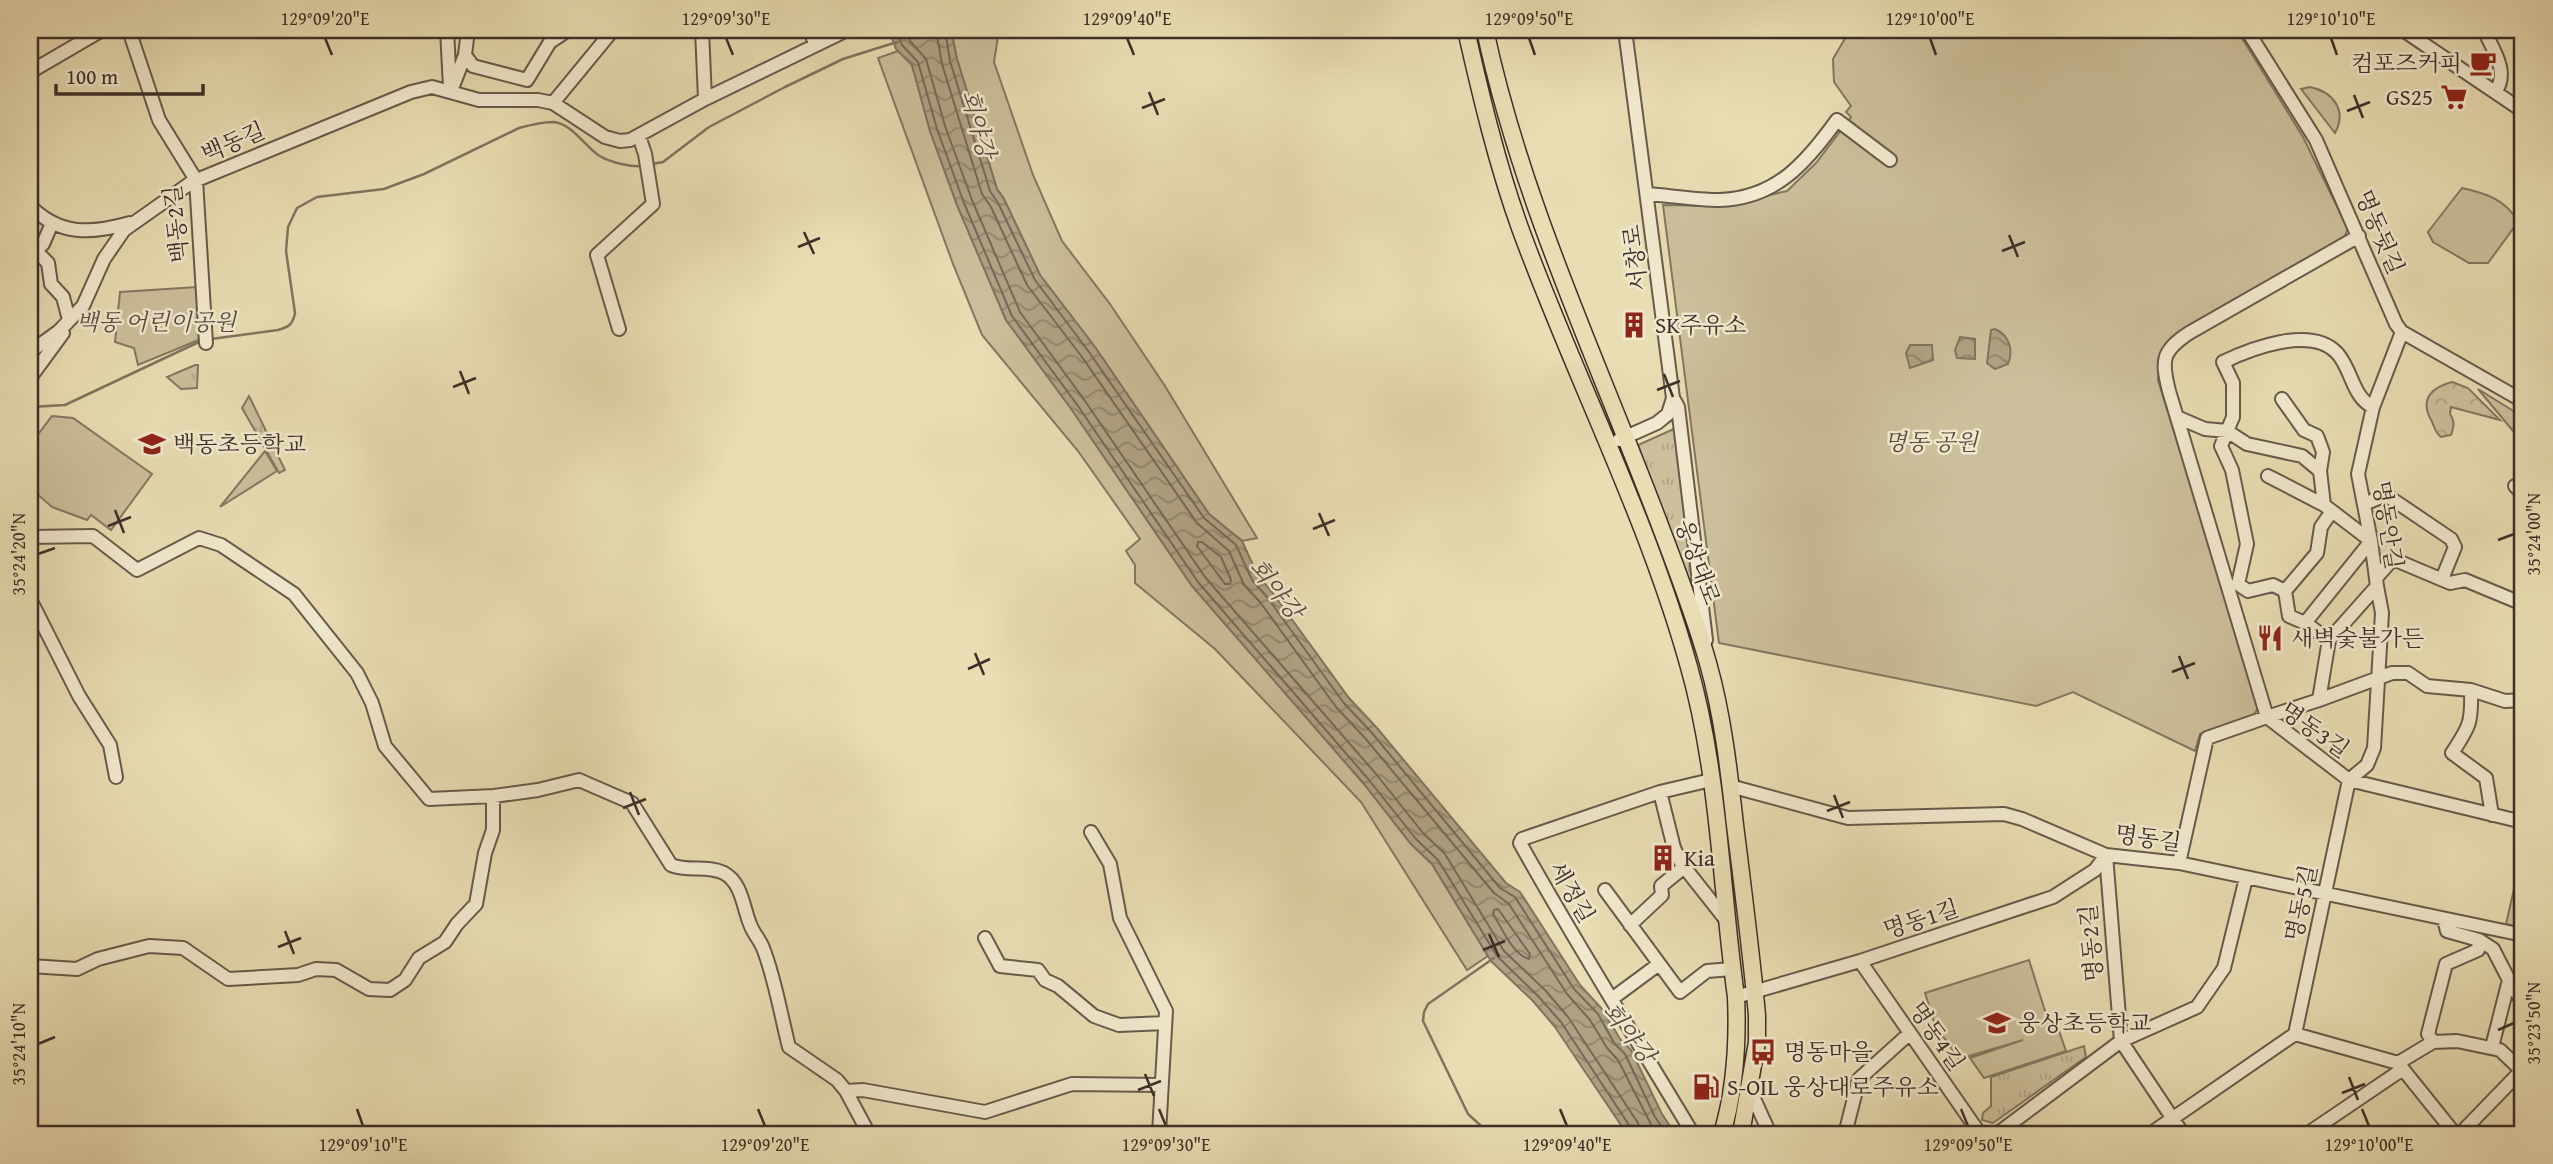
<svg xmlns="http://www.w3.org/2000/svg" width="2553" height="1164" viewBox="0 0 2553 1164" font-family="'Gentium Book Plus','Noto Serif KR',serif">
<defs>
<pattern id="grass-tufts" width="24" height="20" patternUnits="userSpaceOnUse" patternTransform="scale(1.75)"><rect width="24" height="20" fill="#ccbf9b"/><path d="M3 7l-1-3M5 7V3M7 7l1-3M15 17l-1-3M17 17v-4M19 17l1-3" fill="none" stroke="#b0a486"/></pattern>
<pattern id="forest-crowns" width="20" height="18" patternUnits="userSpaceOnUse" patternTransform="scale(1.75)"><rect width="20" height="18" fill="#ccbf9b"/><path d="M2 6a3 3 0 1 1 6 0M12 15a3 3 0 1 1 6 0" fill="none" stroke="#b0a486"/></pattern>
<pattern id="water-waves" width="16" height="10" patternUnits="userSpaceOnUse" patternTransform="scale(1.75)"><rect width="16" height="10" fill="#afa284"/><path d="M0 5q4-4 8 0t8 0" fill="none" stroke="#90846c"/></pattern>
</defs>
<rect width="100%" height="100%" fill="#e9ddb3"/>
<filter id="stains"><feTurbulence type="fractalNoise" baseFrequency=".00286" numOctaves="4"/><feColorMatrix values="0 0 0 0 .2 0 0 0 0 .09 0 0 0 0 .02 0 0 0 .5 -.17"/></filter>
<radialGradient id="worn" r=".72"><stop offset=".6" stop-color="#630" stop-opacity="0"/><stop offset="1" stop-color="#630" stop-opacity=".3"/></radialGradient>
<path fill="url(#grass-tufts)" stroke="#847762" stroke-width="2" d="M195 365H198L197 388 181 389 167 377Z
M249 396 285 470 279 473 242 408Z
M1676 428 1695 576 1689 580 1686 578 1638 445Z
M2084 1046 2086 1057 1993 1123 1982 1120 1983 1113 1991 1106V1077Z"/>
<path fill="url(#forest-crowns)" stroke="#847762" stroke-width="2" d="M2452 382 2468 388 2500 420 2451 407 2450 414C2455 422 2454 426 2451 435L2441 437C2434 432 2435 426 2430 418 2420 398 2433 387 2452 382Z
M2478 389 2523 417V439L2519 438Z"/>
<path fill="#ccbf9b" stroke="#847762" stroke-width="2" d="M951 30H999L994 62 1033 175 1062 241 1110 304 1165 386 1257 538 1242 541 1209 514 1095 347 1040 275 1004 199 997 189 957 59Z
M1850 30H2237L2303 137 2348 229 2344 238 2179 332C2159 349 2159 355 2158 380L2259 706 2254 715 2200 734 2195 751 2073 692 2036 706 1719 643 1663 205 1722 206 1787 191 1816 163 1851 117 1846 112 1851 106 1834 82 1833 59Z
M898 51 912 65 930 131 957 205 1006 320 1072 410 1192 586 1364 784 1411 844 1432 864 1488 956 1467 970 1361 802 1215 649 1135 583V565L1126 551 1140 539 1078 451 982 335 953 264 878 58Z
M2310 87C2334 92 2347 111 2335 133L2301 89Z
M2462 188C2485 193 2507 200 2518 222L2488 263H2469L2433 242 2428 232Z
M197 287 201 339 138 365 134 348 115 342 120 292Z
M52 416 73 418 152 474 111 530 91 515 87 520 52 507 30 488V445Z
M265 451 277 471 220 507Z
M2523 849V928L2506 924Z
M2029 960 2051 1030 2058 1028 2066 1051 1984 1078 1970 1058 2023 1040 1959 1059 1935 1025 1925 993Z"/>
<path fill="url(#water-waves)" stroke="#81745f" stroke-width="2" d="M889 30H951L957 59 997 189 1004 199 1040 275 1095 347 1209 514 1242 541 1258 576 1272 592 1349 698 1377 728 1506 883 1520 892 1580 985 1603 1010 1620 1039 1631 1050 1662 1114 1675 1134H1627L1555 1027 1533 1001 1491 961 1432 864 1411 844 1364 784 1192 586 1072 410 1006 320 957 205 930 131 912 65 896 49Z
M1995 329C2009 335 2014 350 2008 364L1995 369 1987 363 1991 330Z
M1960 337 1975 339V359L1957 358 1955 350Z
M1910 345H1932L1933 360 1910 368 1906 353Z"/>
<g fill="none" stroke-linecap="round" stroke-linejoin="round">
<path stroke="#766856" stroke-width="2" d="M896 30 902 45 918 62 937 129 964 203 1012 316 1078 406 1198 582 1369 780 1416 839 1438 860 1497 956 1538 996 1561 1022 1631 1128 1632 1134
M905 30 910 41 926 59 945 126 972 200 1020 312 1085 401 1205 577 1376 774 1423 833 1445 854 1504 951 1545 990 1568 1017 1638 1123 1641 1134
M936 30 942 64 982 194 991 207 1027 285 1082 357 1197 523 1229 551 1244 585 1260 602 1336 707 1365 738 1494 893 1509 904 1567 994 1590 1020 1607 1048 1618 1060 1656 1134
M945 30 950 61 990 191 998 203 1035 280 1089 352 1204 518 1236 545 1252 580 1267 597 1343 702 1372 733 1500 888 1515 897 1574 989 1598 1014 1614 1043 1625 1054 1655 1117 1667 1134
M1198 542H1202L1221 557 1231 580 1230 584H1225L1197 546Z
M1498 909 1530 954 1529 959C1513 955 1502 928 1493 914L1494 910Z"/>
<path stroke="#81745f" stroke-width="2.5" d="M652 164 663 162 709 127 785 87 843 59 897 42
M211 339 278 330C289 327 293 324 295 313L286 251 288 227 297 208 317 197 384 189 424 174 519 128C530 125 541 122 553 122 571 123 584 145 598 155 609 162 629 167 642 166
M30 407 65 405 201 341
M1490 1134 1468 1114 1423 1021 1424 1012 1428 1004 1494 958"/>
<g stroke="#685a4b" stroke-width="16">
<path id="minor" d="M129 30 159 120 196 180 206 343
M447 30 450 87
M702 30 705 99
M810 30 815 44
M2247 30 2316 140 2396 324 2402 332 2523 401
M2403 30 2523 111
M2484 30C2493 50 2509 71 2496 91
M465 55 473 66 527 80 550 42 568 30
M30 72 102 30
M451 91 465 55 468 30
M553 103 613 30
M1649 194C1672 196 1696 200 1720 200 1776 198 1806 163 1837 120L1890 160
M30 206C60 236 91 234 130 223
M2359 236 2189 333C2162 351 2161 360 2169 391L2267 717 2319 700 2329 640 2377 586 2371 541 2358 474 2373 407 2402 332
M35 250 48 263 51 284 63 297 69 320
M30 255 43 244 52 223
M619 329 597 255 653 204 645 154 639 136
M30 352 59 331 83 306 104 259 124 230 192 182 411 92 432 87 479 100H538L553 103 605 137 620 141 630 140 705 99 847 30
M30 378 63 333
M1673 398 1678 407 1706 640
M2282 399 2304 430 2317 436 2323 452 2320 471
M2177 417 2205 429 2227 431 2247 444 2302 456 2320 471 2324 505 2371 541 2305 623 2329 640
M1619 440 1657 423 1668 414 1673 398 1625 30
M2268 476 2324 505
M2515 486 2523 494
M2364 504 2386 495 2451 539 2455 547 2442 579
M2332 511 2321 527 2317 553 2285 591 2273 585 2248 591 2238 584 2247 544 2232 470 2221 446 2233 417V383L2223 362C2250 349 2311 325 2337 353 2352 369 2352 397 2373 407
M30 537 93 536 137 570 199 538 221 545 294 594 357 673 372 703 385 746 429 799 494 796 538 790 579 780 632 803 671 865C688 872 707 865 724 873 742 883 743 907 750 924 753 933 760 940 763 948 775 978 781 1016 789 1047L837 1080 846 1091 863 1090 985 1112 1072 1084 1161 1085
M2376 578 2393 559 2450 583 2465 580 2523 604
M2285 591 2289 616 2305 623
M30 599 79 696 110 745 116 777
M2471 690C2472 722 2470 726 2452 753L2486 778 2492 815
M2319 700 2392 673H2408L2427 686 2471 690 2505 701 2523 700
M1730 786 1848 818 2004 814 2022 819 2106 855 2179 863 2523 935
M1660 792 1674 848 1681 863 1726 920
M1091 832 1110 864 1120 918 1166 1011 1159 1134
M2106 855 2121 1041 2183 1134
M2179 863 2207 738 2267 717 2349 780 2523 822
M1605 890 1680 992 1707 971 1732 969
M1630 925 1662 895 1661 886 1684 867
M985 938 1000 966 1038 970 1045 980 1058 986 1094 1016 1119 1025 1165 1023
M2479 940 2493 949 2509 980 2492 1047
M1860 961 1980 1134
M30 966 77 969 98 959 149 946 183 948 228 979 298 975 316 969 336 970 369 989 390 990 405 980 419 958 445 942 457 924 476 904 485 853 493 830V796
M2509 980 2523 1003
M1736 997 1860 961 2053 897 2095 870 2106 855
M1613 998 1659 964
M2295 1034 2398 1063 2455 1134
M2433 1042 2428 1034 2446 964 2478 950 2479 940 2447 931 2444 919
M2398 1063 2433 1042 2457 1041 2500 1050 2522 1071
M1750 1090 1770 1134
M846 1091 869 1134
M1693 1134C1635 1037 1575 942 1520 843L1522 839 1660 792 1711 780
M1845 1134 1859 1079 1910 1033
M1997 1134 2121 1041 2197 1007 2224 968 2246 878
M2150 1134 2295 1034 2349 780 2367 765 2374 748 2382 613 2377 586
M2307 1134 2403 1069
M2460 1134 2523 1069"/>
</g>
<g stroke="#3d2f28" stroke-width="19">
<path id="major" d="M1466 30C1481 96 1497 164 1520 228 1574 376 1647 516 1689 667 1719 773 1721 888 1736 997 1738 1042 1735 1090 1722 1134
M1485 30C1522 203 1599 363 1661 528 1678 573 1695 617 1708 663 1723 716 1729 771 1735 825 1743 888 1751 951 1757 1015V1042L1741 1134"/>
</g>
<use href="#minor" stroke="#f1e9ce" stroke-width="12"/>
<use href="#major" stroke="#e9ddb3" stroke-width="16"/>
</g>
<path fill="none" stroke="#3d2f28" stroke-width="2.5" d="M325 38 332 55M726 38 733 55M1127 38 1134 55M1529 38 1535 55M1930 38 1936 55M2331 38 2337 55M1149 92 1158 115M2354 95 2363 118M1142 108 1165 99M2347 111 2370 102M804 232 814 254M2009 235 2018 257M798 247 820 238M2002 251 2025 242M460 371 469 394M1664 374 1673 397M453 387 476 378M1657 390 1680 381M115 510 124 533M1319 513 1329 536M108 526 131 517M1313 529 1335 520M2498 540 2514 534M38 554 55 548M975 653 984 675M2179 656 2188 679M968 669 990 659M2172 672 2195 663M630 792 639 815M1834 795 1843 818M623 808 646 799M1827 811 1850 802M285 931 294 954M1489 934 1499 957M278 947 301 938M1483 950 1505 941M2498 1030 2514 1023M38 1044 55 1037M1145 1074 1154 1096M2349 1077 2358 1100M1138 1090 1161 1081M2342 1093 2365 1084M357 1109 363 1126M758 1109 765 1126M1159 1109 1166 1126M1560 1109 1567 1126M1961 1109 1968 1126M2362 1109 2369 1126"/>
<defs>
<g id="cafe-bare" transform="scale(2.1)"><path d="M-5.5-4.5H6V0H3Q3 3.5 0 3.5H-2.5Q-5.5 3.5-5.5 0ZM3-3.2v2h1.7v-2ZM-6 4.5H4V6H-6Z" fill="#8f2418" stroke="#f1e9ce" stroke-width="2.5" paint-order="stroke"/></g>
<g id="supermarket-bare" transform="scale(2.1)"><path d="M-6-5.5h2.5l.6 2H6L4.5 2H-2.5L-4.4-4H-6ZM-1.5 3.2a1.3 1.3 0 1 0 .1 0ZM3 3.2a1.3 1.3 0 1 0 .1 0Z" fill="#8f2418" stroke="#f1e9ce" stroke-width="2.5" paint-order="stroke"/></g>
<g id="building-bare" transform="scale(2.1)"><path d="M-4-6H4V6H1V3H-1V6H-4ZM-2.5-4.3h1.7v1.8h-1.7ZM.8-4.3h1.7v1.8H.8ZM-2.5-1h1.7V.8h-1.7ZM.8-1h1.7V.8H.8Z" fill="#8f2418" stroke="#f1e9ce" stroke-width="2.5" paint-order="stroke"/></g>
<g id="school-bare" transform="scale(2.1)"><path d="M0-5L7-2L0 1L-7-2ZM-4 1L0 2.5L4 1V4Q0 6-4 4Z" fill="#8f2418" stroke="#f1e9ce" stroke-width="2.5" paint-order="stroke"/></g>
<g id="restaurant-bare" transform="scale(2.1)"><path d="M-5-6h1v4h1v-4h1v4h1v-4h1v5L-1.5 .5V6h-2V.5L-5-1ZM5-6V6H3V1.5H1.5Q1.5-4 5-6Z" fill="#8f2418" stroke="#f1e9ce" stroke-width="2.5" paint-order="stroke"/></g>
<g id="bus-bare" transform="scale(2.1)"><path d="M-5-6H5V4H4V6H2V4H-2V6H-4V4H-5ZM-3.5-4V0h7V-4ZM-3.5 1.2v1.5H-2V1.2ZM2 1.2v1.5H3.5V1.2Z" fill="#8f2418" stroke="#f1e9ce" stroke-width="2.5" paint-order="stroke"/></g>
<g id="fuel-bare" transform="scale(2.1)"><path d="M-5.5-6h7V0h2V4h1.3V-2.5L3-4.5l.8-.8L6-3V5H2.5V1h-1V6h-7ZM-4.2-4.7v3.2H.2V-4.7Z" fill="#8f2418" stroke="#f1e9ce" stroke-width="2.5" paint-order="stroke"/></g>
</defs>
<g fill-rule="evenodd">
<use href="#cafe-bare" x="2483" y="63"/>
<use href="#supermarket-bare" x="2454" y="97"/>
<use href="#building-bare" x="1634" y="325"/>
<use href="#school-bare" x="152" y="444"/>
<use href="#restaurant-bare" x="2270" y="638"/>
<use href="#building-bare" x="1663" y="858"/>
<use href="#school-bare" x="1997" y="1023"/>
<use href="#bus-bare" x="1763" y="1052"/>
<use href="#fuel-bare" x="1706" y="1087"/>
</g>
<g text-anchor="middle" stroke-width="5" stroke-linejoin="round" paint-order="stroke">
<g font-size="23" fill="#3d2f28" stroke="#f1e9ce" text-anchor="start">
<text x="2462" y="71" text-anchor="end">컴포즈커피</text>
<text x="2433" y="105" text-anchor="end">GS25</text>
<text x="1655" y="333">SK주유소</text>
<text x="173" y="452">백동초등학교</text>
<text x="2291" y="646">새벽숯불가든</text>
<text x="1684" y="866">Kia</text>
<text x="2018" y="1031">웅상초등학교</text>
<text x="1784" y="1060">명동마을</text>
<text x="1727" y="1095">S-OIL 웅상대로주유소</text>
</g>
<g font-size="23" fill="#3d2f28" stroke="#f1e9ce">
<text transform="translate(233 142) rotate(-23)" y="8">백동길</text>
<text transform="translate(176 224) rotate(-96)" y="8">백동2길</text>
<text transform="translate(2380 232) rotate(67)" y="8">명동뒷길</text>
<text transform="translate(1635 258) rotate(-97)" y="8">서창로</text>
<text transform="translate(2388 525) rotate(81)" y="8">명동안길</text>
<text transform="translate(1698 562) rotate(70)" y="8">웅상대로</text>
<text transform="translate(2315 730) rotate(35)" y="8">명동3길</text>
<text transform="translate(2148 838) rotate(8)" y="8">명동길</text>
<text transform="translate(1572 892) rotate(60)" y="8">세정길</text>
<text transform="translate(2301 903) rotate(-78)" y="8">명동5길</text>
<text transform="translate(1921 919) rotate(-18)" y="8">명동1길</text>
<text transform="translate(2091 943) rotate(-95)" y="8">명동2길</text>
<text transform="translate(1937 1036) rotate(55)" y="8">명동4길</text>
</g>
<g font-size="23" font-style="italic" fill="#5a4c3f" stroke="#f1e9ce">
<text x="156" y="330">백동 어린이공원</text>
<text x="1931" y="450">명동 공원</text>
</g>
<g font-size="24" font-style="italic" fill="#5a4c3f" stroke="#f1e9ce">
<text transform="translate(978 124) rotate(75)" y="8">회야강</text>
<text transform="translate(1276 589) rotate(51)" y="8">회야강</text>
<text transform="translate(1629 1033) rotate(52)" y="8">회야강</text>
</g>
</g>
<rect width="2553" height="1164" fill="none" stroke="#e9ddb3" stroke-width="77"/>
<path d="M56 84v10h147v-10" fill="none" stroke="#3d2f28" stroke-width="3.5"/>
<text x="66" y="84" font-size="21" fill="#3d2f28" stroke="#f1e9ce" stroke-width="5" paint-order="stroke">100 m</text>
<rect x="38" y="38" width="2476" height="1088" fill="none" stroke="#3d2f28" stroke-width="2.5"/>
<g font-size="18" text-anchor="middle" fill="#3d2f28">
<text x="325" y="25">129°09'20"E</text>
<text x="726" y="25">129°09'30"E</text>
<text x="1127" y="25">129°09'40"E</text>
<text x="1529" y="25">129°09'50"E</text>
<text x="1930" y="25">129°10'00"E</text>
<text x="2331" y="25">129°10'10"E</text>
<text transform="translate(2534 534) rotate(-90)" y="6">35°24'00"N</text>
<text transform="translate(19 554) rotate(-90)" y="6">35°24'20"N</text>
<text transform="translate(2534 1023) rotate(-90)" y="6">35°23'50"N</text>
<text transform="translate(19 1044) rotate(-90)" y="6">35°24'10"N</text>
<text x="363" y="1151">129°09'10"E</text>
<text x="765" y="1151">129°09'20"E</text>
<text x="1166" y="1151">129°09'30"E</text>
<text x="1567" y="1151">129°09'40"E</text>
<text x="1968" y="1151">129°09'50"E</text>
<text x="2369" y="1151">129°10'00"E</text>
</g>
<rect width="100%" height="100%" filter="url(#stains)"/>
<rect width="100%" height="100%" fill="url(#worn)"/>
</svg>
